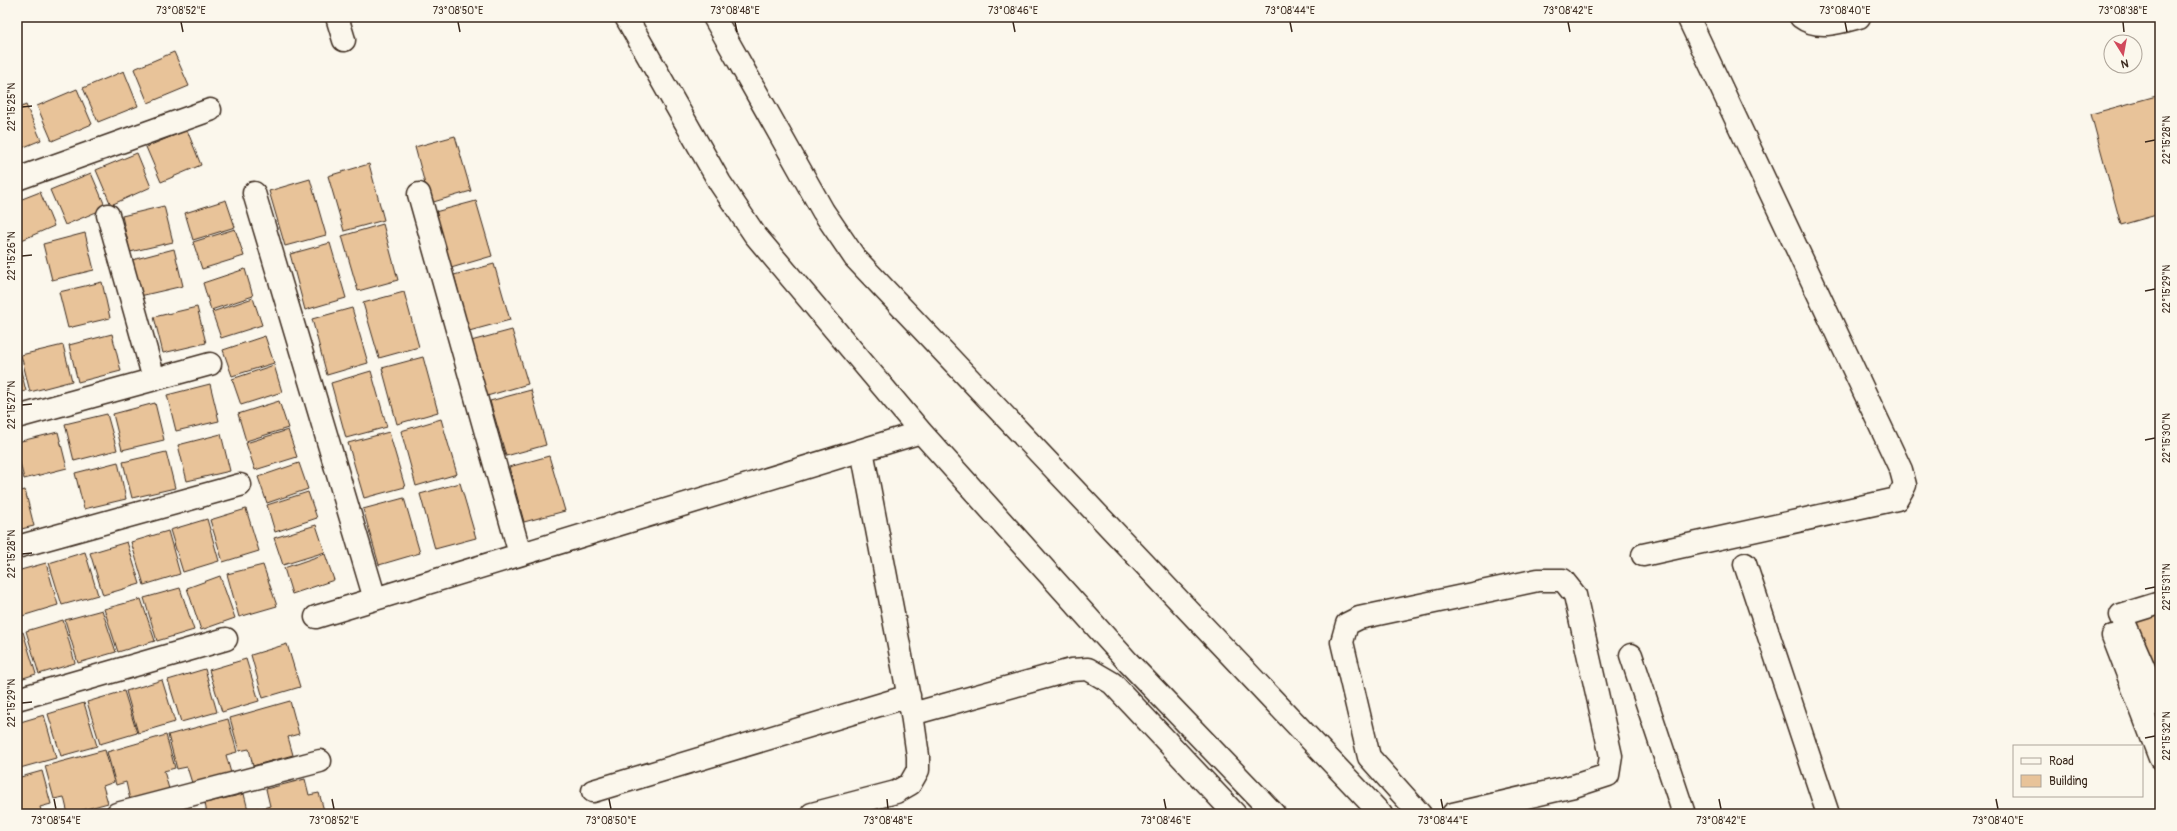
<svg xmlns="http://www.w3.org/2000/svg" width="2177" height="831" viewBox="0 0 2177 831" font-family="Pangolin,sans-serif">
<rect width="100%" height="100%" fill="#fbf7ec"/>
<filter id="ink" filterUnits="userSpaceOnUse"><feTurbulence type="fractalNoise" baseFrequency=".025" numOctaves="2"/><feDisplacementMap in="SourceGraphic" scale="8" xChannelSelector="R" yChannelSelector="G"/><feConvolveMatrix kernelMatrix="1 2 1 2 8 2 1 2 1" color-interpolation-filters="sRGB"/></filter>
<g filter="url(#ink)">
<path fill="#e8c399" stroke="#3b2a1e" d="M174 52 189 86 148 103 134 69Z
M124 71 138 106 98 122 83 88Z
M77 89 92 124 52 141 37 106Z
M2160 95V214L2121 225 2091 114Z
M26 105 41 140 17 150V109Z
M187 130 201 165 161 182 146 147Z
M455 136 471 191 430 203 415 147Z
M137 153 151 187 111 205 96 170Z
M369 164 384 220 344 231 328 176Z
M91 173 106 208 65 225 50 190Z
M310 179 326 235 285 246 269 191Z
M40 192 54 226 17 242V201Z
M226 200 235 227 193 240 185 213Z
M476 201 492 256 451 268 435 212Z
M164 206 173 242 130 252 122 216Z
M383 224 398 280 358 291 342 236Z
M235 229 244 256 202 269 193 242Z
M85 233 94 270 52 280 43 244Z
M330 243 346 298 305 310 290 254Z
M174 249 183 286 140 296 132 260Z
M494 264 510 320 469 331 454 275Z
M245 269 253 296 211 310 203 283Z
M102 282 110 318 68 328 59 292Z
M404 292 419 347 379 358 363 303Z
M253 298 262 325 221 338 212 312Z
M197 307 206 343 163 353 154 317Z
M352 308 368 363 327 375 312 319Z
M512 330 528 384 487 396 471 341Z
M112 334 121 371 78 382 69 345Z
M265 336 274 363 232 376 223 350Z
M63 345 72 381 30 392 21 355Z
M17 355 26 391 17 393Z
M423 357 438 412 397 424 382 368Z
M274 365 282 392 241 405 232 379Z
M371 371 387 427 346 438 331 383Z
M210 384 219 421 176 431 167 395Z
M531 390 546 445 506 456 490 401Z
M279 401 288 428 246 441 238 414Z
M155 403 164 440 122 450 113 414Z
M107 414 117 450 74 461 65 424Z
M441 419 457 474 416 486 401 431Z
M288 430 297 457 255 470 246 443Z
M58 432 67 468 24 479 17 450V442Z
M389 432 405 487 364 498 348 443Z
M221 434 230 471 187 481 178 445Z
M166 452 175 488 132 498 123 462Z
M549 456 565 511 524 522 509 467Z
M118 462 126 499 84 509 75 473Z
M299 463 308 489 267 503 258 477Z
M460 483 476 538 435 549 420 494Z
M25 490 34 526 17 530V492Z
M308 492 317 518 275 532 267 505Z
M404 498 420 553 379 565 363 509Z
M246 509 259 551 223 562 210 520Z
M207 519 219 561 183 572 170 530Z
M316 525 325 552 283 565 274 538Z
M168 531 180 574 144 585 131 542Z
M127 542 140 584 103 595 90 553Z
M85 552 98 595 62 605 49 563Z
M325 554 334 580 292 594 284 568Z
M46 563 58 605 22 616 17 600V571Z
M263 565 277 606 239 617 227 574Z
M220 576 235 618 201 630 187 588Z
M180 588 194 630 157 641 144 598Z
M141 599 155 641 118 652 104 609Z
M2160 607V700L2132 616Z
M102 610 116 652 78 663 65 620Z
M63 620 75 663 39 674 26 631Z
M23 632 36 674 17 680V634Z
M287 644 300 687 263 698 251 655Z
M246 659 259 701 222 712 209 670Z
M205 669 217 712 181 722 168 680Z
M162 680 175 722 138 733 126 691Z
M124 691 137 733 100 744 87 702Z
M290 701 299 734 288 737 293 755 253 766 249 749 239 751 230 718Z
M84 703 97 746 61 756 48 714Z
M44 715 56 758 20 768 17 758V723Z
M228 719 237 752 226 755 231 773 192 783 187 767 177 769 168 735Z
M166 735 175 768 164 771 169 789 130 800 126 782 116 785 107 752Z
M105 750 114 782 103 786 108 803 68 814 64 797 54 799 45 766Z
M42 771 51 804 40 807 42 814H17V778Z
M305 779 309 795 319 793 325 814H261L260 809 270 806 266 789Z
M244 794 248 810 258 808 260 814H207L205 803Z"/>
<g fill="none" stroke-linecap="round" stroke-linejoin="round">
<g stroke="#3b2a1e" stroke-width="25">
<path id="minor" d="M337 17 344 40
M626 17 720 183 755 235 921 432 1128 662 1274 814
M714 17 823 211 855 258 1381 814
M1801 17C1818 30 1841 22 1859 17
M17 179 210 110
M254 193 375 599
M419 194 520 554
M108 215 154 379
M17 417 210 364
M17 547 240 485
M1643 555 1897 499 1905 485 1901 470 1688 17
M1745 564 1828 814
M2160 603 2121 615 2160 705
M316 617 921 432
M2113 636 2160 758
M1631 655 1684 814
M17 699 226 639
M912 714 1071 670 1088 669 1112 683 1235 814
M593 791 909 696
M117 814 320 761
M812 814 896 792 910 784 918 770V756L912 714 862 450
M1420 814 1369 757 1342 642 1347 624 1359 618 1538 580H1563L1575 595 1611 756 1608 775 1574 786 1453 814"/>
</g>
<use href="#minor" stroke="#fbf7ec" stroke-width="22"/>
</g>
</g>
<path fill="none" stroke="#3b2a1e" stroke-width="1.5" d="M181 22 183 32M458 22 460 32M735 22 737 32M1013 22 1015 32M1290 22 1292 32M1568 22 1570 32M1845 22 1847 32M2123 22 2124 32M22 107 32 106M2145 142 2155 140M22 256 32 255M2145 291 2155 289M22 405 32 404M2145 440 2155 438M22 554 32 553M2145 589 2155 587M22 703 32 702M2145 738 2155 736M54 799 56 809M332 799 334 809M609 799 611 809M887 799 888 809M1164 799 1166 809M1441 799 1443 809M1719 799 1721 809M1996 799 1998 809"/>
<rect width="2177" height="831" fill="none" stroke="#fbf7ec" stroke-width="44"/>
<rect x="2013" y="745" width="130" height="52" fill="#fbf7ec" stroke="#aea59a"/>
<rect x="2021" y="758" width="20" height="6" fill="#fbf7ec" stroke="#aea59a"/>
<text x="2049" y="765" font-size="12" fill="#3b2a1e">Road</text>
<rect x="2021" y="775" width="20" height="12" fill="#e8c399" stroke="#aea59a"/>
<text x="2049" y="785" font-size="12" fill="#3b2a1e">Building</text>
<g transform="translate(2123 54) rotate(169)"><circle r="19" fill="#fbf7ec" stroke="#aea59a"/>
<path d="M0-3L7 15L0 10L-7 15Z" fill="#d1495b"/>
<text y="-6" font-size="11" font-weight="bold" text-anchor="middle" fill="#3b2a1e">N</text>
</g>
<rect x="22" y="22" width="2133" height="787" fill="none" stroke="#3b2a1e" stroke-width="1.5"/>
<g font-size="10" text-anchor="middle" fill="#3b2a1e">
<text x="181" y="14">73°08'52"E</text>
<text x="458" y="14">73°08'50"E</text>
<text x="735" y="14">73°08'48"E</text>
<text x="1013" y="14">73°08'46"E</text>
<text x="1290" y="14">73°08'44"E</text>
<text x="1568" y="14">73°08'42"E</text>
<text x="1845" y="14">73°08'40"E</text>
<text x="2123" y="14">73°08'38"E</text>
<text transform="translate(11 107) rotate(-90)" y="4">22°15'25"N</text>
<text transform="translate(2166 140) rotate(-90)" y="4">22°15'28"N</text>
<text transform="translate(11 256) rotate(-90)" y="4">22°15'26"N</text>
<text transform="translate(2166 289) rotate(-90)" y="4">22°15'29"N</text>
<text transform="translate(11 405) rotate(-90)" y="4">22°15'27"N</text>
<text transform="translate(2166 438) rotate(-90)" y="4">22°15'30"N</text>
<text transform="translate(11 554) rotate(-90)" y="4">22°15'28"N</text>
<text transform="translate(2166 587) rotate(-90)" y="4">22°15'31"N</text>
<text transform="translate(11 703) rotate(-90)" y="4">22°15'29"N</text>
<text transform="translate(2166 736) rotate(-90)" y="4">22°15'32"N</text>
<text x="56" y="824">73°08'54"E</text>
<text x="334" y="824">73°08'52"E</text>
<text x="611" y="824">73°08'50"E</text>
<text x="888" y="824">73°08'48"E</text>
<text x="1166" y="824">73°08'46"E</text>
<text x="1443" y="824">73°08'44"E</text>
<text x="1721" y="824">73°08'42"E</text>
<text x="1998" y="824">73°08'40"E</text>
</g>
</svg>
